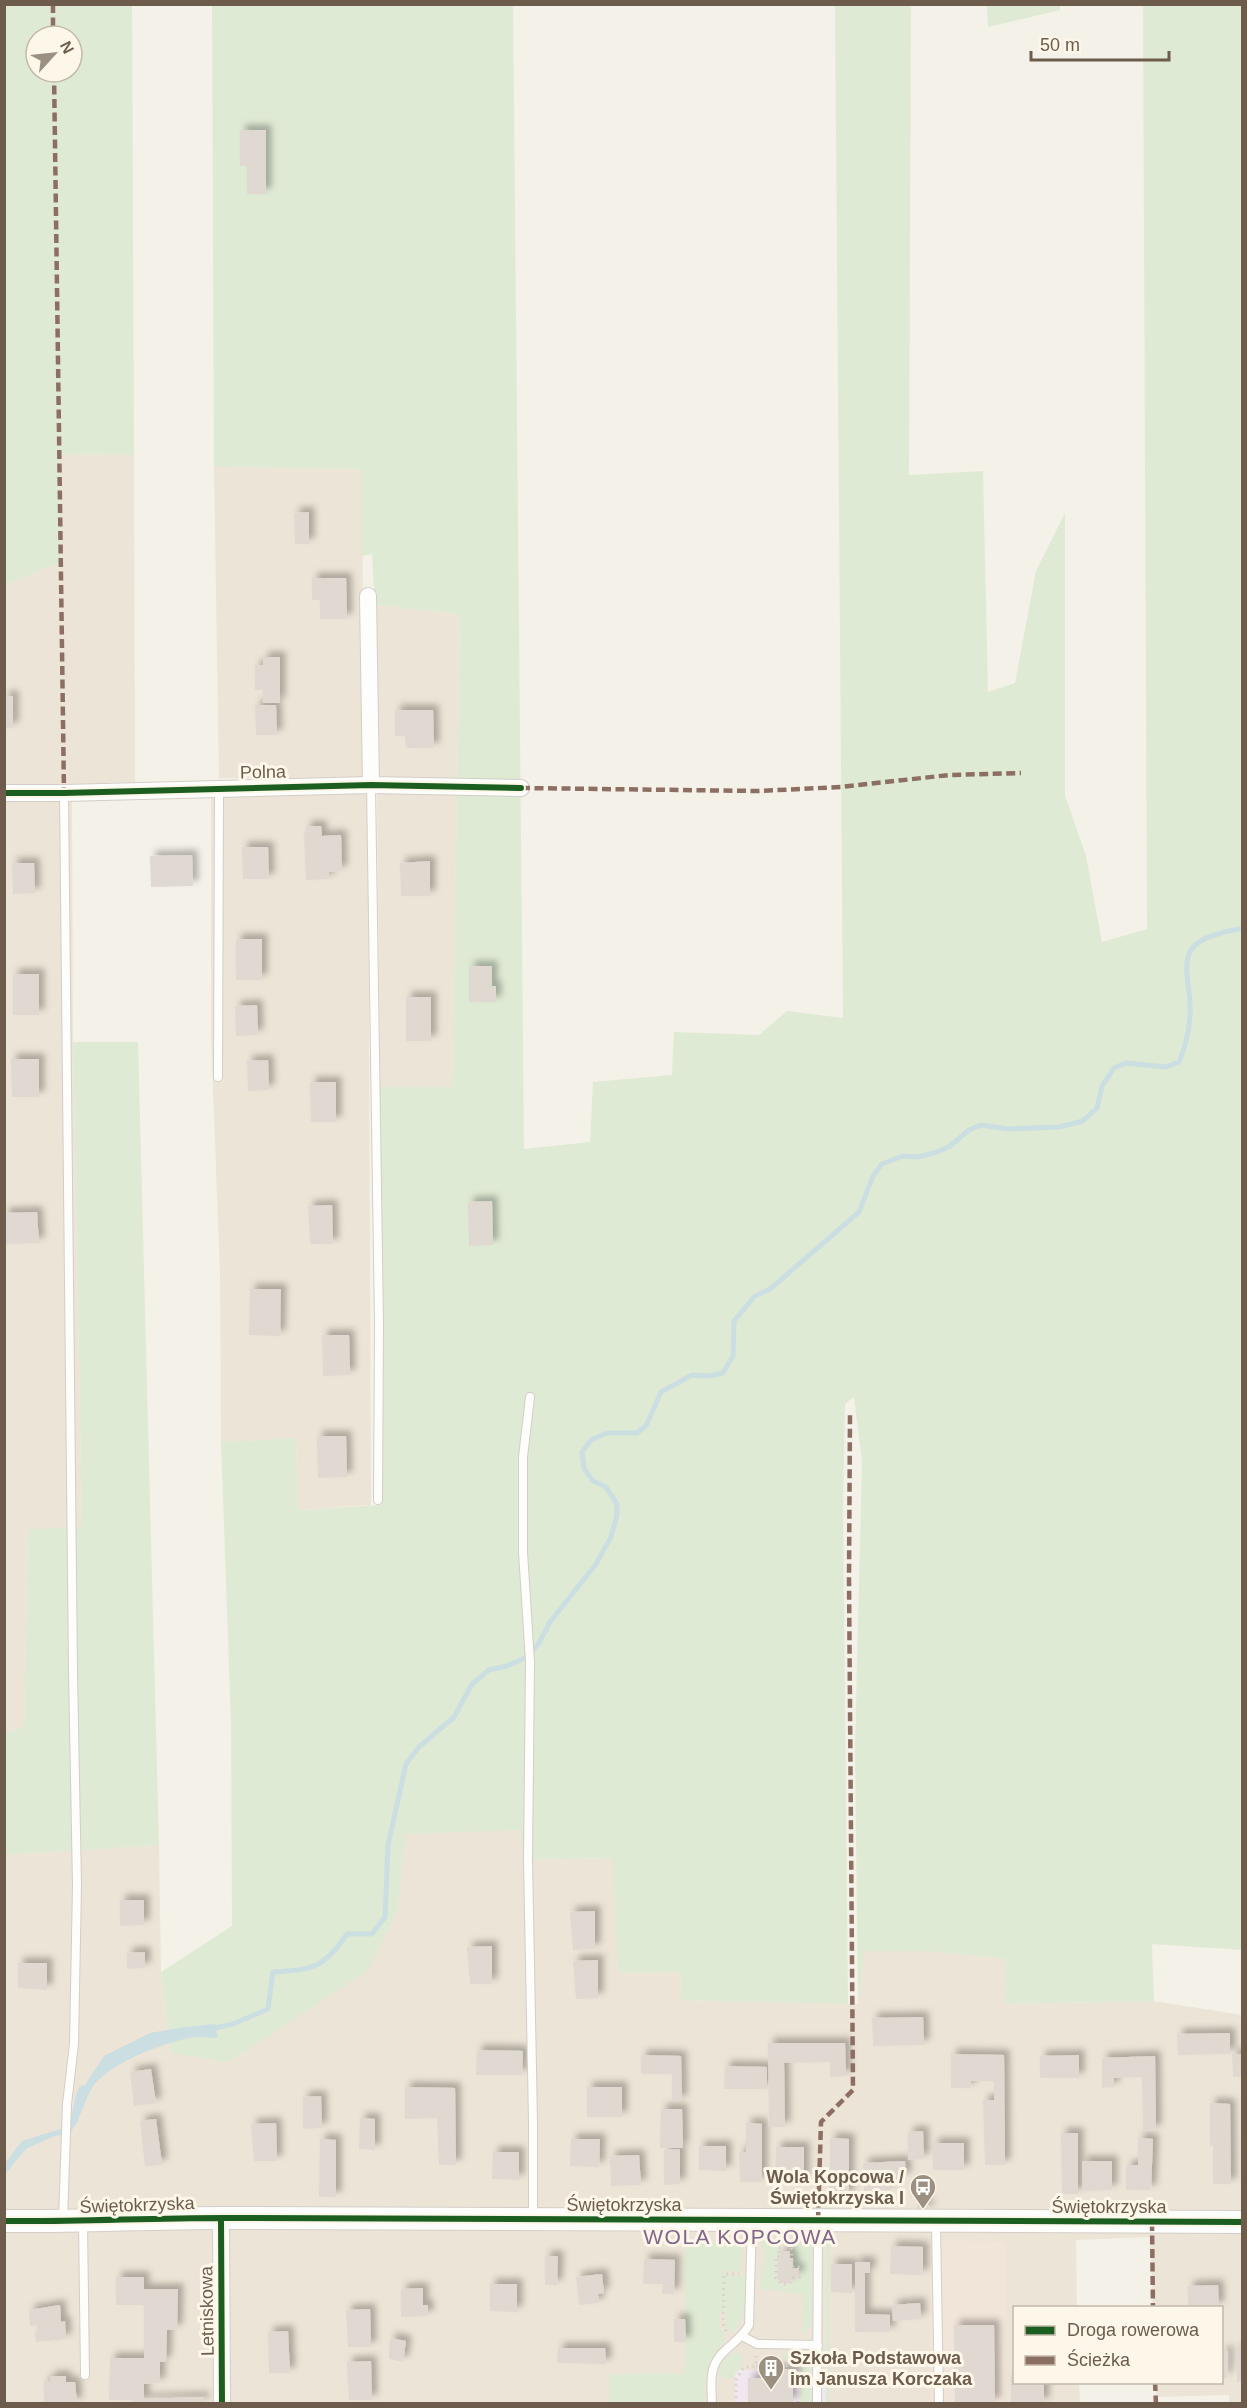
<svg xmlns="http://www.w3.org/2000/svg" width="1247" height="2408" viewBox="0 0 1247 2408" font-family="Arial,sans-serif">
<defs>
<filter id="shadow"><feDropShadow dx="5.5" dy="-5.5" stdDeviation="3" flood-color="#0004"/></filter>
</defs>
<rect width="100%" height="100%" fill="#f4f1e8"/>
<path fill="#ece4d6" d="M59 454 134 455 135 782 5 786V585L54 565H61Z
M214 467 362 469 364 778H219Z
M375 605 460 614 452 1087H380Z
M368 793 371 1505 298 1510 296 1438 221 1442 220 1273 211 1036V794Z
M5 798H72L73 1042 82 1528 28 1530 24 1727 5 1734Z
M522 1830 524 1860 613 1858 618 1973 680 1972 681 2000 858 2004 864 1951H924L1007 1959 1006 2004 1154 2001 1242 2015V2403H1229V2395L1156 2397 1155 2383 1222 2382V2308L1153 2307 1150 2237 1076 2240 1077 2307 1014 2308V2382L1079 2383 1080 2403H686L685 2374H610V2404H5V1855L159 1845 161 1972 170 2053 398 1908 404 1833Z"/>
<path fill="#f1e4d9" d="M930 2240 1005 2242 1006 2403H930Z"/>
<path fill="#f1e8ef" d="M829 2369 830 2403H735V2370Z"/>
<path fill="#dfead4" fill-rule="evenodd" d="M5 4 132 5 134 455 59 454 61 566 54 565 5 585ZM36 36H72V72H36Z
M212 5H513L524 1149 590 1142 593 1082 672 1075 674 1032 759 1035 787 1011 843 1018 835 5H911L909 475 983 471 988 692 1015 683 1036 571 1065 513V795L1086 856 1102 942 1147 929 1143 5H1242V1950L1152 1944 1154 2001 1005 2004 1006 1959 924 1951H865L858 2004 855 1747 862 1462 854 1397 845 1404 843 1506 848 2004 681 2000 680 1972 618 1973 612 1858 523 1860 521 1830 405 1834 398 1908 369 1970 229 2062 170 2053 161 1972 232 1926 231 1724 221 1442 296 1438 298 1510 381 1505 380 1087H452L460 614 375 605 372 554 362 556 361 469 214 467Z
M987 5H1060V10L988 27Z
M73 1042H138L159 1845 5 1855V1734L24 1727 28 1529 82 1527Z
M809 2237 812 2249V2324L802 2335 803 2294 761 2289 762 2263H765V2249L762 2247V2239H767V2243H781L779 2256H776L775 2278 781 2285H789L795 2279 800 2278V2267H794V2257L791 2256 789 2243H806L805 2239H790Z
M826 2237 829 2238 830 2404 826 2403Z
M685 2243H742L741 2271H726L725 2275 745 2276C744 2298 749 2317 732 2334L725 2325V2310L720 2314 721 2328 726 2334 722 2338 725 2342C704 2363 706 2375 705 2403H610V2374H685Z
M736 2352 742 2355V2365L732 2378H722L719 2374C721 2364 726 2355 736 2352Z
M784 2353H797L811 2359 812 2403H800V2362L803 2361V2356L783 2359Z"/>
<path fill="#cbdee2" d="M215 2024 218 2038C209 2038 198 2036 190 2038 162 2043 107 2064 92 2088 84 2101 81 2118 72 2130L69 2133 52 2137 26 2149 5 2174V2163L22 2141 67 2127C75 2114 72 2099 80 2086L85 2085 104 2056 150 2033 185 2027Z"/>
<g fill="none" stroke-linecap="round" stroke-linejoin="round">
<path stroke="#cbdee2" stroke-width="5" d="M210 2029 233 2024 268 2009 273 1972C313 1970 324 1968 347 1934H372L385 1917 388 1845 406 1764 419 1747 454 1717 472 1684 489 1670 507 1666 525 1658 539 1643 550 1622 596 1564 611 1537 617 1515V1504L606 1487 593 1481 584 1468 582 1452 591 1440 607 1433H637L646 1426 661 1392 692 1375 709 1376 723 1373 733 1356 734 1321 755 1296 770 1289 859 1212 873 1176 882 1164 903 1156 918 1157 937 1152 950 1146 969 1130 981 1125 1009 1129 1059 1127 1083 1121 1097 1108 1102 1086 1114 1068 1126 1063 1166 1067 1179 1062C1187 1043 1191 1024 1190 1003 1188 971 1176 946 1215 935 1224 932 1233 929 1242 929"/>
</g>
<path fill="#e0d9d1" filter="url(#shadow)" d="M240 130H266V194H247V166H240Z
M309 512V544H295L294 513Z
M312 578H346L347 619H320V600H312Z
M263 657H280V703H263V690H255V665H263Z
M4 696H13V728H4Z
M255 705H276L277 735H256Z
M395 710H433L434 748H406L405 736H395Z
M307 826H321L322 836 341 835 342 871 329 872V879L306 880 304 835Z
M242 847H268L269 879H243Z
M192 855 193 886 151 887 150 856Z
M430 861V896H401L400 863Z
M12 863H34L35 893 13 894Z
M236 939H262V980H236Z
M469 966H492V986H496V1002H469Z
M13 974H39V1015H13Z
M406 997H431V1041H406Z
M257 1005 258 1035 236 1036 235 1006Z
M11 1059H39V1097H12Z
M268 1060 269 1090 248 1091 247 1061Z
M310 1082H336V1122H311Z
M492 1201 493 1245 469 1246 468 1202Z
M332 1205 333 1244H310L308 1206Z
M37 1212 39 1243 4 1244V1213Z
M250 1289H281L280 1336 249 1335Z
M322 1335H349L350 1375 323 1376Z
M317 1436H346L347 1477 318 1478Z
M120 1900H144V1925L120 1926Z
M595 1911V1949L573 1950 570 1912Z
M492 1946V1984H470L467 1947Z
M145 1952V1968L127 1969V1953Z
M598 1960V1998L576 1999 573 1961Z
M18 1963H47V1990L18 1988Z
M923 2017 924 2045 873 2046 872 2018Z
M1230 2033V2054L1178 2055 1177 2034Z
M768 2043H845L846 2076 830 2077V2062L784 2063 785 2127H769Z
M477 2050 523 2051 522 2075H476Z
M951 2054 1004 2055 1005 2165H985L983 2100H994V2081H971V2088H951Z
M1232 2054H1242V2077H1233Z
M641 2055 681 2056 682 2101H672V2074H641Z
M1079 2055V2078H1040V2056Z
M1155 2056 1156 2130 1143 2131 1142 2077 1114 2078V2087L1102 2088V2058Z
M725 2066 767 2067V2089H724Z
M151 2069 156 2103 134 2106 130 2072Z
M405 2087 455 2088 456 2165H439L437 2118 405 2119Z
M587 2087H622V2117H587Z
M321 2096 322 2128 303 2129V2097Z
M1210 2103 1230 2104 1231 2184H1213V2146H1210Z
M661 2109H682L683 2148H660Z
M360 2118 375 2119V2150L359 2149Z
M156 2119 162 2164 145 2167 140 2121Z
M276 2123 277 2161H254L251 2124Z
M746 2123 762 2124V2182H740L739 2152H746Z
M923 2131 924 2159 908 2160V2132Z
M1061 2133H1078V2194H1062Z
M830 2138 849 2139V2196H830Z
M1138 2138 1153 2139 1151 2190H1126V2166L1138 2165Z
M320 2139 336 2140V2197H319Z
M571 2139H600L599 2167 570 2166Z
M933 2143H964V2170H933Z
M699 2146H726V2171L699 2170Z
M776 2147H804V2182H775Z
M680 2149V2184L664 2185V2150Z
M493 2152H519V2180L492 2179Z
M639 2155 641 2185 611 2186 610 2156Z
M905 2161 906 2178H889L890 2190 864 2191 863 2163Z
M1082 2161H1112V2190L1083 2191Z
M917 2205H929V2210H917Z
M891 2246 923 2247V2275L890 2274Z
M781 2251H790V2258H793V2268H799V2277H792L788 2283H782L777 2278 778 2257 780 2258Z
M545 2256H558L557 2285H545Z
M644 2259 675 2260 674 2294H662L663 2284H643Z
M855 2262H870V2273H865V2314L890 2315V2332H855Z
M831 2264H852V2293L831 2292Z
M602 2274 604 2293 598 2294 599 2303 579 2305 576 2277Z
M116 2277H144V2289H178L177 2330H167L166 2362H160V2383L144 2384V2399L203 2397 204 2403H132V2400H109L110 2358H144V2305H116Z
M490 2284H517V2312L490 2311Z
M1218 2285 1219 2307H1188V2286Z
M423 2288V2305H428V2316L401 2317V2289Z
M920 2303 921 2319 893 2321 892 2305Z
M60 2305 61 2322 65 2321 66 2339 36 2342 35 2332H38V2325L30 2326 29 2310Z
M370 2309 371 2347H348L346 2310Z
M674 2319H685L686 2342H674Z
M954 2325H994L995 2403H955Z
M288 2331 290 2373H269L268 2332Z
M390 2338 406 2341 403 2362 389 2359Z
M558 2348H605L606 2364 557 2363Z
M1237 2348H1242V2382H1237Z
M1222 2351H1228L1227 2378H1222Z
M371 2361 372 2400H349L347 2362Z
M776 2369H796V2378H793V2403H748V2378H776Z
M1011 2375H1014V2382H1044V2403H1011Z
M50 2376H66V2382H75L77 2403H44V2381H50Z"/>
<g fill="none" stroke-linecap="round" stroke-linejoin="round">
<g stroke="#d3cec6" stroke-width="10">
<path id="lane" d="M371 785 379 1324 378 1500
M218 1077 219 789
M530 1397 523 1457V1552L530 1662 528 1860 533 2122V2219
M63 2220 67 2104 74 2044 77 1885 73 1672 64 793
M83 2222 85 2375
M936 2223 939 2404
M742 2336 757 2344 818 2345
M712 2404C712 2393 710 2380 713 2370 717 2350 741 2342 749 2325L752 2221
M817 2404 818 2222"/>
</g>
<g stroke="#d3cec6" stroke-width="18">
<path id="street" d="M368 596 371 785
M4 793H64L371 785 521 788
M221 2218 222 2404"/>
</g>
<g stroke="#d3cec7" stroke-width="24">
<path id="secondary" d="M4 2221C83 2222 162 2217 241 2218 575 2220 909 2222 1242 2222"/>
</g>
<path stroke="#d5d0ca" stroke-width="3" stroke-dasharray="1.5 4.5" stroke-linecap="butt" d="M779 2248H791L793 2267H800V2277H794L789 2284H781L776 2278V2256L779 2257Z
M726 2331 723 2324 724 2274H739
M756 2366 798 2365V2404
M736 2404V2380L744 2367 756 2366V2356"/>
<use href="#lane" stroke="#fdfdfc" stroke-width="8"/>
<use href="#street" stroke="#fdfdfc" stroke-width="16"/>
<use href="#secondary" stroke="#fdfdfc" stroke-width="22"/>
<path stroke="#8d6e63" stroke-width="4.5" stroke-dasharray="9 4.5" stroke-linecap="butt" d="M53 4V36
M54 72 64 793
M521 788 759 791 841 787 949 775 1021 773
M818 2221 821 2122 853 2090 849 1579 850 1415
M1152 2222 1153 2308
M1155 2382 1156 2404"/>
<g stroke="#fcf7e9" stroke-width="10">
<path id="cycleway" d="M4 793H64L371 785 521 788
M221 2218 222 2404
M4 2221C83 2222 162 2217 241 2218 575 2220 909 2222 1242 2222"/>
</g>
<use href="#cycleway" stroke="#1b5e20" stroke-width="6"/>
</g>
<defs>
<g id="bus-pin" transform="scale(1.35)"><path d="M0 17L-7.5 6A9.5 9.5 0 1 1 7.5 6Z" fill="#9c9083" stroke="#fcf7e9"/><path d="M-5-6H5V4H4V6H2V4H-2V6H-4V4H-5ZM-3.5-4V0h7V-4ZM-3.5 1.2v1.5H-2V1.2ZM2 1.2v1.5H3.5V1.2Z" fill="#fff"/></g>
<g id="building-pin" transform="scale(1.35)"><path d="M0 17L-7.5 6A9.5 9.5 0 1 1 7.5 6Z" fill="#9c9083" stroke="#fcf7e9"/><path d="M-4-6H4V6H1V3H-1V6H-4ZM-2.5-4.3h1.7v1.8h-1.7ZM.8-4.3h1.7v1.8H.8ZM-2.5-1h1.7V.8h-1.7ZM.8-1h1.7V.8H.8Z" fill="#fff"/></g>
</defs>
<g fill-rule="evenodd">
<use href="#bus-pin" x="923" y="2187"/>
<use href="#building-pin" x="771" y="2368"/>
</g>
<g text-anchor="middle" stroke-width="6" stroke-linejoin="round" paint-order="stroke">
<g font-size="18" fill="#6d5c4c" stroke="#fcf7e9">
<text transform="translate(263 772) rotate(-1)" y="6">Polna</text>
<text transform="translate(137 2205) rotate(-2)" y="6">Świętokrzyska</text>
<text x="624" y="2211">Świętokrzyska</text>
<text x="1109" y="2213">Świętokrzyska</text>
<text transform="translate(207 2311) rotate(-91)" y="6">Letniskowa</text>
</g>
<g font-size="18" font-weight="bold" fill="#6d5c4c" stroke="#fcf7e9" text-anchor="end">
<text x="904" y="2183">Wola Kopcowa /<tspan x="904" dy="21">Świętokrzyska I</tspan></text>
<text x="790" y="2364" text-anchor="start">Szkoła Podstawowa<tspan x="790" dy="21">im Janusza Korczaka</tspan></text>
</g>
<g font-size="21" letter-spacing="1.5" fill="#81658a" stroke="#fcf7e9">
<text x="740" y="2244">WOLA KOPCOWA</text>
</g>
</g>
<rect width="1247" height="2408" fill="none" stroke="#6d5c4c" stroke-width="12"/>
<rect x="1013" y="2306" width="210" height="78" fill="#fcf7e9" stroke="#c3b9aa" stroke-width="1.5"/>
<rect x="1025" y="2326" width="30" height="9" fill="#1b5e20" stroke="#c3b9aa" stroke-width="1.5"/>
<text x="1067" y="2336" font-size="18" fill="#6d5c4c">Droga rowerowa</text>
<rect x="1025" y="2356" width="30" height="9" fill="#8d6e63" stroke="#c3b9aa" stroke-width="1.5"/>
<text x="1067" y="2366" font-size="18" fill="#6d5c4c">Ścieżka</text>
<g transform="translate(54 54) rotate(63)"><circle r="28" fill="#fcf7e9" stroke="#c3b9aa" stroke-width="1.5"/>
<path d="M0-4.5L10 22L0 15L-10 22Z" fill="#9c9083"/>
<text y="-9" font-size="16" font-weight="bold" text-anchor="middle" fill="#6d5c4c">N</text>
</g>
<path d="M1031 51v9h138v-9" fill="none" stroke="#6d5c4c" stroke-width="3"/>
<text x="1040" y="51" font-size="18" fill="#6d5c4c" stroke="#fcf7e9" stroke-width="4.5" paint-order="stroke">50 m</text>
</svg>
